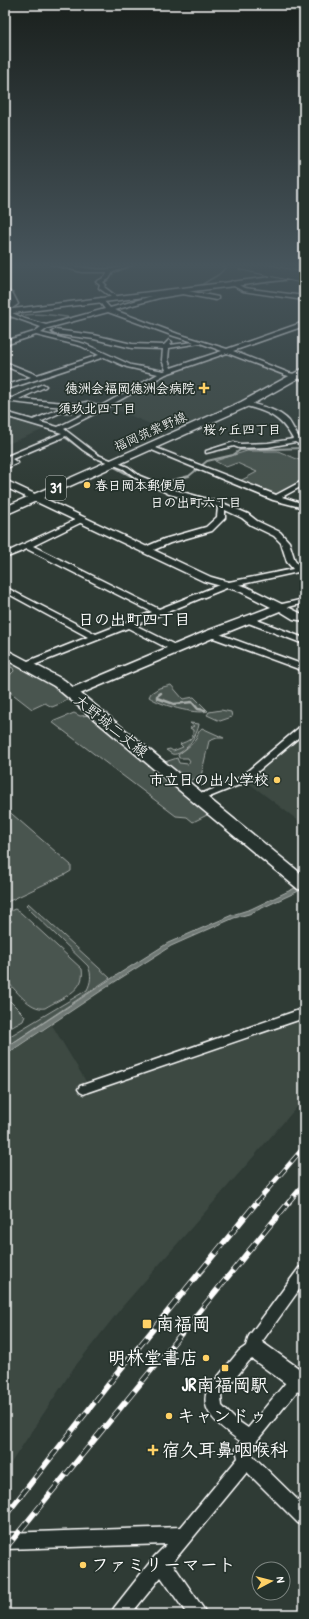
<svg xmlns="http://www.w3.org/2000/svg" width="309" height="1619" viewBox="0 0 309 1619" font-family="'Patrick Hand','Klee One',sans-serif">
<rect width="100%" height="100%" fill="#2f3b35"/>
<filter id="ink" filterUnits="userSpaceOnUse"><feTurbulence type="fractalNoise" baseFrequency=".025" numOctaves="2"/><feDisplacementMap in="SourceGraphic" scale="8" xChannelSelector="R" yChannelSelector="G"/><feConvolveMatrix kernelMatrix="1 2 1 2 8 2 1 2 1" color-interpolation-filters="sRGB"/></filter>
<g filter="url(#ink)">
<path fill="#3c4842" d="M228 353 288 376 243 401 174 431 155 426 110 407 170 372Z
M5 418 45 429 5 445Z
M304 733V825L250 784 251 777Z
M304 1009V1099L122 1307 73 1369 5 1472V1056L52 1025 87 1083Z"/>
<path fill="#4a544f" stroke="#a4aaa7" d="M247 451H278L304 462V480L276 496 238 482 257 472 237 463 226 467 215 461Z
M5 658 58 689 68 698 62 703 52 707 45 703 32 709 5 688V680L14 671 13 668 5 664Z
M171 685 183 699 194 697 208 711C195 715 160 705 149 697L151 693 159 688Z
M221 710 231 712 232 717 220 721 207 715 209 712Z
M74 713 80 716 91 715 209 814 193 822 187 817 176 816 52 722Z
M190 723 199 724C198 734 184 757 172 754 170 753 168 751 166 750L170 749 173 751 183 747 180 744C188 741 194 739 193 730L190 728 194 726Z
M202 728 224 738H217L209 741 201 776 188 781 165 762 177 758 179 763 188 764 190 761 188 758H179L178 755C184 750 191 746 196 739 198 735 198 731 202 728Z
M5 808 71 865V871L66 874 5 903Z
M28 903 110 978 5 1048V1039L87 990C91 982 92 975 88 966L28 908 26 905Z
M15 909 21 913 82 969C86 991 61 998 45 1008 30 1011 15 989 5 979V925L12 921 5 915V913Z
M5 996 25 1016 23 1021 5 1031Z"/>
<path fill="#707975" stroke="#a9afac" d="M297 887 301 890 249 914 234 918 171 946 113 983 5 1055V1048L109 980 168 943 232 915 251 909Z"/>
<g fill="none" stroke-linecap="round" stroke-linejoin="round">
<path stroke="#a9afac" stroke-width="1.5" d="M196 288 218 275 226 268 223 265 212 264
M99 311 136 301
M5 321C28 310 51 315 75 318
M5 417 22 421"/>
<path stroke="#a9afac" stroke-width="2" d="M18 420 30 423
M48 429 59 433 88 454 107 463
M111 465 140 481 150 484
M157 484 189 476 207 461 233 455 240 450 304 448"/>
<path stroke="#a9afac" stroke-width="2.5" d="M161 693 157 696V698L174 704 192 702 198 709 205 710"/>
<g stroke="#fff" stroke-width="3">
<path id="street" d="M50 264C70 263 89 271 109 269 118 269 125 264 134 264L113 272 109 279 103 282 106 285 104 287 117 297V299L115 300 99 288 100 285 96 282 105 277 108 272H82Z
M232 281 244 288 304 296V300L243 291 230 284 229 283Z
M5 289 13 294 18 304 8 311 25 319 46 325 105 309 98 300 101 298 110 308 159 294 183 290 218 297V299L216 300 183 294 159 298 114 310 178 334 227 349 304 322V326L233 351 289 373 304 376V380L285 375 227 353 166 374 104 409 64 429 98 455 128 467 140 476 175 490 225 504 248 514 257 521 280 532 289 542 295 561 300 567H304V574L298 572 229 587 135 625 179 647 180 649 179 651H173L128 628 29 667H23L22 665 23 663 88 637 5 592V587L96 634 152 612 27 549 5 558V553L79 518H85L86 520 33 546 159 609 224 583 293 569 287 562 281 543 274 536 251 525 242 518 225 510V518L212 531 170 543 149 552H143V548L164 539 206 527 217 517 218 507 169 494 136 478 124 469 94 457 83 450 66 436 12 459 18 463 5 469V465L9 463 5 461V457L62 433 5 416V412L33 420 59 409 71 410V412H62L40 422 58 427 96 408C86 406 78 408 68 407 47 406 26 404 5 401V397L12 398 43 384 46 386 45 387 19 399 77 404 87 402 101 406 158 374 127 367 104 357 5 390V386L31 377 5 366V362L37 375 99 355 81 346 36 335 5 345V341L34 332 41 327 5 314V307L12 303 9 296 5 293ZM108 312 174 336 194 342 170 345 172 342 169 340 164 345 132 344 94 335 55 330 52 332 55 334 94 339 132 348 163 349 162 360 166 370 164 371 131 365 85 344 41 333 48 328ZM200 343 222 351 171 368 168 360 169 348Z
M245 402C260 406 278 409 289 421 294 428 297 438 304 442V447L295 442 268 447 239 448 234 446 206 453V451L234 442 240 444 268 443 293 439C280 415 267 412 243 405L242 404Z
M147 446H151L276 495 304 480V485L282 497 304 504V508L273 500 147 448Z
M304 599V603L281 609 277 607 278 605Z
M243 617H249L304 638V644L243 621 242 619Z
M211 631 304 665V671L208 636 207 634 208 632Z
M304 725V733L244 783 202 800 199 801 194 798 196 796 238 779 301 726Z
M304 1010V1018L88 1092 84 1094 80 1092 78 1089 80 1086 296 1011Z
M304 1266V1283L261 1343 262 1349 260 1354 249 1361 221 1396 222 1406 235 1419 248 1428 293 1374 298 1372 303 1374V1384L255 1443 252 1449 253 1456 304 1506V1525L298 1523 247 1472 172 1563 203 1608 206 1614H187L161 1577 131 1614H111L114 1608 155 1556 167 1544 5 1549V1533L181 1527 238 1458 236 1449 240 1441C224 1429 197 1412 208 1389L239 1351 246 1346 249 1336 299 1268Z"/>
</g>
<g stroke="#fff" stroke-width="3">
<path id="secondary" d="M296 274H299V278L5 314V310Z
M5 480 211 577 247 587 304 615V621L293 619 280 611 215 637 75 696H67L65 693 67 690 207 631 271 607 239 591 203 581 5 487Z
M255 1340 262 1342 304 1372V1394L296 1391 248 1356 245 1349 248 1342Z"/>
</g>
<g stroke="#fff" stroke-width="3">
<path id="primary" d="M304 368V375L249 406 5 515V507L241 402Z
M5 649 64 680 304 876V890L298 889 54 686 5 659Z"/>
</g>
<use href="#street" fill="#26332d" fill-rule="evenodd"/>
<use href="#secondary" fill="#26332d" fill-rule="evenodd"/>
<use href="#primary" fill="#26332d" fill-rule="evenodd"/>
<g stroke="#fff" stroke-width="4.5">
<path id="rail-far1" d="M256 1203 304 1147
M288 1203 304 1184"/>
</g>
<g stroke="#fff" stroke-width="5.5">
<path id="rail" d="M5 1516 115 1376 257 1202
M5 1549 289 1202"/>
</g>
<use href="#rail-far1" stroke="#26332d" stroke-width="3" stroke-dasharray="9" stroke-linecap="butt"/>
<use href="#rail" stroke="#26332d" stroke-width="4" stroke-dasharray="12" stroke-linecap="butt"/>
<g stroke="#fff" stroke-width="12" stroke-linecap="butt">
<path id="highway-bridge" d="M240 264 304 278"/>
</g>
<use href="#highway-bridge" stroke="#26332d" stroke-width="10"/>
</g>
</g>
<linearGradient id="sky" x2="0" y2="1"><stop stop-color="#1a201d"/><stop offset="0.54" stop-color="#47555c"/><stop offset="1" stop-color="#47555c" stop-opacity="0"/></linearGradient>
<rect width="309" height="491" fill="url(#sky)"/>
<g fill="#ffd166" stroke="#26332d" stroke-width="1.5">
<path d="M202 382h4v4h4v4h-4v4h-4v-4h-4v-4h4z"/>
<circle cx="87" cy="485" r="4"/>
<circle cx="277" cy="780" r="4"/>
<rect x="142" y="1319" width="10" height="10" rx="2"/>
<circle cx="206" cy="1358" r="4"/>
<rect x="221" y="1364" width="8" height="8" rx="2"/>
<circle cx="169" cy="1416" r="4"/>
<path d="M151 1444h4v4h4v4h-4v4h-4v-4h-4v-4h4z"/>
<circle cx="83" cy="1565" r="4"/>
</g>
<g text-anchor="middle" stroke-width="3.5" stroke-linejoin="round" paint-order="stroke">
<g font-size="13" font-weight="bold" fill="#fff" stroke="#26332d" text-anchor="end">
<text x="195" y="393">徳洲会福岡徳洲会病院</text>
<text x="95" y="490" text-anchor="start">春日岡本郵便局</text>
</g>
<g font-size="13" font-weight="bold" fill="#fff" stroke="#26332d">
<text x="97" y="413">須玖北四丁目</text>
<text x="242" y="434">桜ヶ丘四丁目</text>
<text x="196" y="507">日の出町六丁目</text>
</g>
<g font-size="13" fill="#fff" stroke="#26332d">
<text transform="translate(150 431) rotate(-24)" y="5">福岡筑紫野線</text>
</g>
<rect fill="#26332d" stroke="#bec2c0" stroke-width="1" x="46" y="476" width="20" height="24" rx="3"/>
<g font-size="14" font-weight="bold" fill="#fff">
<text x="56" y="493">31</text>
</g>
<g font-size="15" fill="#fff" stroke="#26332d">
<text transform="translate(111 726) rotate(39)" y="5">大野城二丈線</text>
</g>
<g font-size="15" font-weight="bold" fill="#fff" stroke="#26332d" text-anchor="end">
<text x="269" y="785">市立日の出小学校</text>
</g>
<g font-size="16" font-weight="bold" fill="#fff" stroke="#26332d">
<text x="134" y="625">日の出町四丁目</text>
</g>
<g font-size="18" font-weight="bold" fill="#fff" stroke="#26332d" text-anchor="start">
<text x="156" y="1330">南福岡</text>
<text x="198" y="1364" text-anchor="end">明林堂書店</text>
<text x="225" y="1391" text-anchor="middle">JR南福岡駅</text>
<text x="177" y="1422">キャンドゥ</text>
<text x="162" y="1456">宿久耳鼻咽喉科</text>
<text x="91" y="1571">ファミリーマート</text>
</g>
</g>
<rect width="309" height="1619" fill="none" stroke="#26332d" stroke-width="20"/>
<rect x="10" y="10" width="289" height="1599" fill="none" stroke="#fff" stroke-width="1.5" filter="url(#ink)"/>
<g transform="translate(271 1581) rotate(83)"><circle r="19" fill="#26332d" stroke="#7d8581"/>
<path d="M0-3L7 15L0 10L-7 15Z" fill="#ffd166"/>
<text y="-6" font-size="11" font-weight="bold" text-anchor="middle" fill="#ffffff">N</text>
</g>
</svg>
